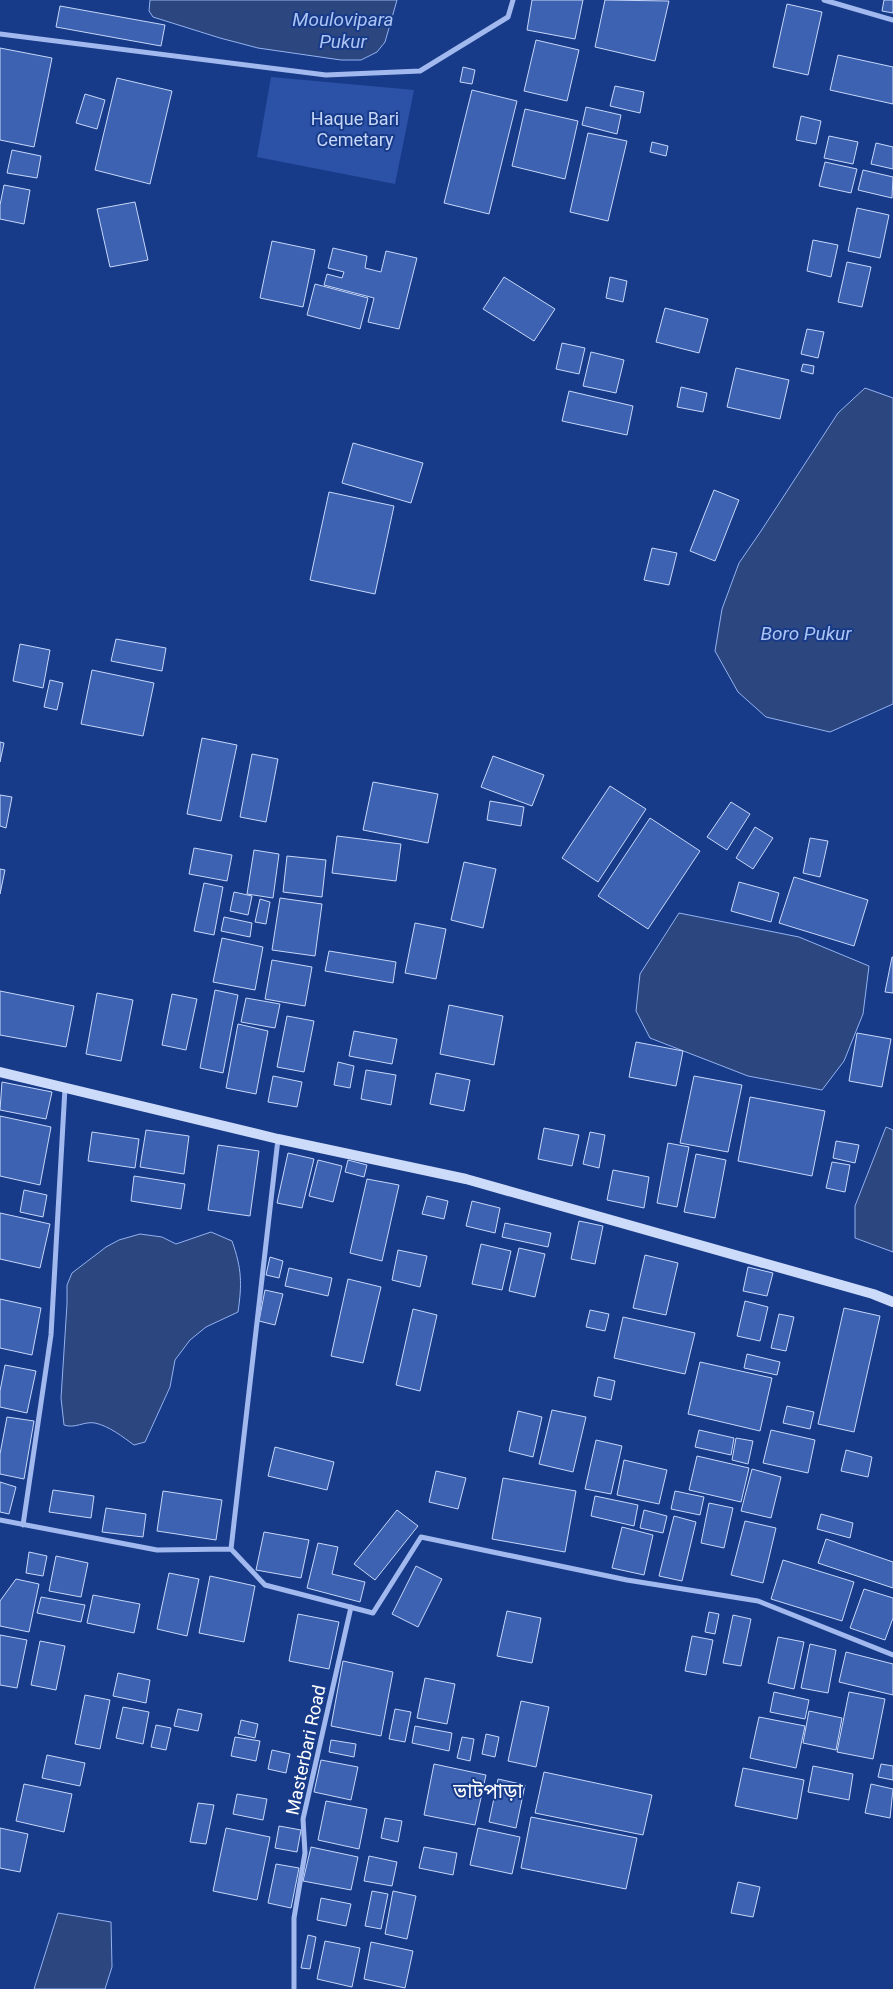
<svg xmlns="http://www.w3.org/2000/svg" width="893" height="1989" viewBox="0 0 893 1989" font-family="Roboto,'Noto Sans Bengali',sans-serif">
<rect width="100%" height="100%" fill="#183b89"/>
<path fill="#2b52a7" d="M271 77 414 90 395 184 257 157Z"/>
<path fill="#2c4680" stroke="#93b2f0" d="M150 0H397L385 42 377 52 361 60H341L258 48 220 38 153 17 149 11Z
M865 388 893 398V704L830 732 766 717 738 692 715 651 722 609 739 563 761 531 838 413Z
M679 913 799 937 869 966 863 1014 844 1061 822 1090 748 1076 650 1038 636 1011 640 974Z
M886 1127 893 1130V1252L855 1238V1206Z
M211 1232 232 1241C242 1269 242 1284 238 1312L206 1327 190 1340 175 1360 170 1387 145 1442 134 1445C123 1437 109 1426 95 1423 84 1421 75 1429 64 1425L61 1398 67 1304V1285L72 1273 106 1247 119 1240 140 1234 162 1237 176 1244Z
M58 1913 111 1922 112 1967 105 1989H34Z"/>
<path fill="#3d62b1" stroke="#c6d7fa" d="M532 0H583L575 39 527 30Z
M605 0 669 1 655 61 595 47Z
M884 0H893V13L882 11Z
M787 4 822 12 808 75 773 67Z
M60 6 165 25 161 46 56 27Z
M536 40 579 50 567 101 524 91Z
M0 48 52 58 34 147 0 140Z
M838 55 893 67V104L830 90Z
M463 67 475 70 472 84 460 82Z
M117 78 172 91 150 184 95 170Z
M615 86 644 92 640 113 610 106Z
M472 90 517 101 489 214 444 203Z
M85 94 105 100 97 129 76 123Z
M586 107 621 115 617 134 582 125Z
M525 109 578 121 565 179 512 166Z
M801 116 821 121 816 144 796 140Z
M588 133 627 141 608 221 570 212Z
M829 136 858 142 853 164 824 158Z
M652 142 668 146 666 156 650 152Z
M876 143 893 147V169L871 164Z
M12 150 41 156 37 178 7 173Z
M825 162 857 169 851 193 819 186Z
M863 170 893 177 892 198 858 190Z
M4 185 30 190 24 224 0 219V205Z
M135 202 148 260 110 267 97 209Z
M857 208 889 215 880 258 848 251Z
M813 240 838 245 831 277 807 271Z
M272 241 315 250 303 307 260 298Z
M333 248 367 256 365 268 381 272 386 251 417 258 399 329 368 322 374 298 324 285 327 274 342 278 344 272 328 268Z
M847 262 871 267 862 307 838 302Z
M504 277 555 309 534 341 483 309Z
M610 277 627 281 623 302 606 298Z
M315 284 368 298 360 329 307 315Z
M665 308 708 319 699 353 656 342Z
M807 329 824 332 818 358 801 354Z
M562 343 585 348 579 374 556 369Z
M591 352 624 360 616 393 583 386Z
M803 364 814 366 813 374 801 371Z
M736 368 789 380 780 419 727 407Z
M681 387 707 393 703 412 677 407Z
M569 391 633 406 627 435 562 421Z
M353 443 423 463 411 503 342 483Z
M714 490 739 500 715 561 690 551Z
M329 492 394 506 375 594 310 580Z
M652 548 677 553 669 585 644 580Z
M116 639 166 648 162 671 111 661Z
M20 644 50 650 43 688 13 681Z
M92 670 154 683 143 736 81 724Z
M50 680 63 683 57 710 44 707Z
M202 738 237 745 221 821 187 814Z
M0 742 4 743 0 762Z
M252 754 278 759 266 822 240 817Z
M493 756 544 775 532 806 481 787Z
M373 782 438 794 428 843 363 830Z
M610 786 646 809 598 882 562 858Z
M0 795 12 797 6 828 0 826Z
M490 801 524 807 521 826 487 820Z
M731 802 750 814 727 850 707 837Z
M650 818 700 851 648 929 598 896Z
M755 827 773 838 753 869 736 858Z
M337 836 401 844 396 881 332 873Z
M810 838 828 841 820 877 803 873Z
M194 848 232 855 227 881 189 874Z
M254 850 279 854 273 898 247 894Z
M287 856 326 860 322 897 283 892Z
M464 862 496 869 483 928 451 920Z
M0 869 5 870 0 894Z
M794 877 868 900 854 946 779 923Z
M739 882 779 893 771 922 731 911Z
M204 883 223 887 214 935 194 931Z
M234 892 252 896 248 915 230 911Z
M280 898 322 904 315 956 272 950Z
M260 899 270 902 266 924 255 922Z
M224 917 252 923 250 937 221 931Z
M415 923 446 929 436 979 405 973Z
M222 938 263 947 255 990 213 982Z
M329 951 396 962 393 983 325 971Z
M892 957H893V993L885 992Z
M272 960 312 967 305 1006 265 999Z
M215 990 238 995 223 1073 200 1068Z
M0 991 74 1006 66 1047 0 1035Z
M97 993 133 1000 121 1061 86 1054Z
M172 994 197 999 186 1050 162 1045Z
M246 998 280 1004 275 1028 241 1022Z
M449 1005 503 1016 494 1065 440 1054Z
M287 1016 314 1021 304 1072 277 1067Z
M238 1024 268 1031 256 1094 226 1088Z
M354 1031 397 1039 392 1064 349 1056Z
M857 1033 891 1039 882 1087 849 1081Z
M636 1042 683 1051 676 1086 629 1077Z
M338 1062 354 1066 350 1088 334 1085Z
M366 1070 396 1075 391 1105 361 1099Z
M436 1073 470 1080 464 1111 430 1104Z
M273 1076 302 1082 297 1107 268 1102Z
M694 1076 742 1085 728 1152 680 1143Z
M2 1082 52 1092 46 1119 0 1110Z
M750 1097 825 1111 812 1176 738 1161Z
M0 1116 51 1127 40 1185 0 1176Z
M544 1128 579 1135 572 1166 538 1159Z
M146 1130 189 1136 184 1174 140 1167Z
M92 1132 139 1139 135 1168 88 1161Z
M590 1132 605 1135 599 1168 583 1164Z
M836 1141 859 1145 855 1163 833 1158Z
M668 1143 689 1147 677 1207 657 1203Z
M218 1145 259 1151 250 1216 208 1210Z
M288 1153 314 1159 302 1208 277 1203Z
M696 1154 726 1160 715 1218 684 1212Z
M318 1160 342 1166 333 1202 309 1196Z
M348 1160 367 1165 364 1177 345 1172Z
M832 1162 850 1165 845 1192 826 1188Z
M613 1170 649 1177 644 1208 607 1200Z
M134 1176 185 1184 181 1209 131 1201Z
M367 1179 399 1185 382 1261 350 1253Z
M24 1190 47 1195 43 1217 20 1212Z
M427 1196 448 1201 444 1219 422 1214Z
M472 1201 500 1208 495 1233 466 1226Z
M0 1213 50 1224 40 1268 0 1259Z
M579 1221 603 1226 595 1264 571 1259Z
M505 1223 551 1233 548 1247 502 1237Z
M481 1244 511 1251 502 1290 472 1284Z
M519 1248 545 1254 535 1297 509 1291Z
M398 1250 427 1256 420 1287 392 1280Z
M645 1255 678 1263 666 1315 633 1308Z
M270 1257 283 1261 279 1278 266 1275Z
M748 1267 773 1273 767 1296 743 1291Z
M289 1268 332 1278 328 1296 285 1286Z
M348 1279 381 1287 363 1363 331 1356Z
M265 1290 283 1294 275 1325 259 1321Z
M0 1299 41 1308 32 1355 0 1348Z
M745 1301 768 1307 760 1341 737 1336Z
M844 1308 880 1316 854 1432 818 1424Z
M413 1309 437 1315 420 1391 396 1385Z
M590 1310 609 1314 605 1331 586 1327Z
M779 1314 794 1317 786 1351 771 1348Z
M623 1317 695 1333 685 1374 614 1358Z
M747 1354 780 1362 777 1375 744 1368Z
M700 1362 772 1378 760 1431 688 1414Z
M5 1365 36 1371 27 1413 0 1407V1391Z
M598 1377 615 1381 611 1400 594 1396Z
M787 1406 814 1412 810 1429 783 1423Z
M552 1410 586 1417 573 1472 539 1464Z
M518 1411 542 1417 533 1457 509 1451Z
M7 1417 34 1421 24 1479 0 1474V1454Z
M699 1430 734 1438 731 1455 695 1447Z
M771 1430 815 1440 808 1473 763 1463Z
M736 1438 753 1441 748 1464 732 1460Z
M596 1440 622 1446 611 1494 585 1489Z
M275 1447 334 1462 327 1490 268 1476Z
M846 1450 872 1457 868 1477 841 1471Z
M697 1456 749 1468 741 1502 689 1490Z
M624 1460 667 1470 659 1504 617 1495Z
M752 1469 781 1477 771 1518 741 1511Z
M436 1471 466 1478 458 1509 429 1502Z
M503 1478 576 1491 565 1552 492 1539Z
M0 1482 16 1487 9 1514 0 1512Z
M53 1490 94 1496 91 1518 49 1512Z
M163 1491 222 1500 216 1540 157 1531Z
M675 1491 704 1497 700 1515 671 1509Z
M595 1496 638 1505 634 1526 591 1516Z
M709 1503 733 1508 724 1548 701 1543Z
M106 1508 146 1514 143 1537 102 1532Z
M397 1510 418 1526 375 1580 354 1564Z
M644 1510 667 1516 663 1533 640 1528Z
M821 1514 853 1523 850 1538 817 1529Z
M674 1516 696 1522 682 1581 659 1576Z
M745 1521 776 1528 763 1583 731 1575Z
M622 1527 653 1535 644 1575 612 1568Z
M264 1532 309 1540 301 1578 256 1570Z
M826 1539 893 1562V1588L818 1563Z
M318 1543 338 1547 332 1574 365 1582 360 1602 307 1588Z
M29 1552 47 1556 43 1576 26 1573Z
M56 1556 88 1563 81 1597 49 1591Z
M783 1560 854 1582 842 1621 771 1599Z
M416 1566 442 1579 418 1627 392 1614Z
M169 1573 199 1579 187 1636 157 1629Z
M210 1576 255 1586 244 1642 199 1633Z
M16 1579 39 1584 29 1632 0 1626V1601Z
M864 1589 893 1598V1618L885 1640 850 1628Z
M93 1595 140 1604 134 1633 87 1623Z
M41 1597 85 1605 81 1622 37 1613Z
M507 1611 541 1618 532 1663 497 1656Z
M709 1612 719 1614 715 1634 705 1632Z
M298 1614 339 1622 329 1669 289 1661Z
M733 1615 751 1619 741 1666 723 1663Z
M0 1635 27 1640 17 1688 0 1685Z
M692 1636 713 1640 706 1675 685 1671Z
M778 1637 804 1642 794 1689 768 1683Z
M40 1641 65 1646 56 1690 31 1685Z
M810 1644 836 1650 828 1693 801 1688Z
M846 1652 893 1664V1695L839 1682Z
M343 1661 393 1672 381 1736 331 1726Z
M118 1673 150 1680 146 1703 113 1696Z
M425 1678 455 1684 447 1724 417 1718Z
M774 1692 809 1700 805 1719 770 1712Z
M849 1692 885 1699 873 1759 837 1752Z
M85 1695 110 1700 100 1749 75 1744Z
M521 1701 549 1707 536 1767 508 1761Z
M123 1707 149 1712 143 1744 116 1738Z
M178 1709 202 1714 198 1731 174 1726Z
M395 1709 411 1712 405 1742 389 1739Z
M809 1711 842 1718 836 1750 803 1743Z
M759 1717 805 1726 796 1768 750 1758Z
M241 1720 258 1724 255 1738 238 1734Z
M156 1725 171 1728 166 1750 151 1747Z
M415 1726 452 1733 449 1751 412 1743Z
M486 1734 499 1737 495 1757 482 1754Z
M235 1737 260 1741 256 1761 231 1756Z
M462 1737 474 1739 470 1761 457 1758Z
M331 1740 356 1744 354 1757 329 1752Z
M272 1750 290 1754 286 1773 268 1769Z
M47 1755 85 1763 80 1786 42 1778Z
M321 1760 358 1767 351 1800 314 1792Z
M434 1764 486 1775 475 1825 424 1815Z
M881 1764 893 1766V1780L878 1777Z
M813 1766 853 1774 849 1800 808 1792Z
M743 1768 804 1780 797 1819 735 1806Z
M544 1772 652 1795 643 1835 535 1813Z
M498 1779 525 1785 516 1828 489 1822Z
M24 1784 72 1794 64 1832 16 1821Z
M871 1784 893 1789 890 1818 865 1813Z
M237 1794 267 1799 263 1820 233 1814Z
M326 1801 367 1809 359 1849 318 1840Z
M198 1803 214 1805 206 1844 190 1842Z
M531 1817 637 1838 626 1889 521 1868Z
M385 1818 402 1821 398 1842 381 1838Z
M279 1826 301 1830 297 1852 275 1848Z
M0 1828 28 1834 20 1872 0 1868Z
M226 1828 270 1837 257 1900 213 1891Z
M478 1828 520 1837 512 1874 470 1865Z
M311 1847 358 1857 351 1890 303 1881Z
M424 1847 457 1853 453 1875 419 1868Z
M369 1856 397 1862 392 1886 364 1881Z
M276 1864 299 1868 291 1908 268 1903Z
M738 1882 760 1887 753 1917 731 1913Z
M372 1891 388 1894 381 1929 365 1926Z
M393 1891 416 1896 407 1939 385 1934Z
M321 1898 351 1904 346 1926 317 1920Z
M308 1935 316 1937 310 1969 301 1968Z
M325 1941 360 1948 352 1987 317 1979Z
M371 1942 413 1951 405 1988 364 1979Z"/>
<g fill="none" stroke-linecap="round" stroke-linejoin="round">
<path stroke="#a1b9ee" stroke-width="5" d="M824 0 893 20
M0 34 326 75 420 71 508 17 513 0
M278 1139 231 1549 265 1585 373 1613 421 1537 627 1580 758 1601 893 1655
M0 1520 157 1550 231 1549
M23 1525 51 1335 65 1088
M294 1989V1918L305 1853 303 1819 351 1607"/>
<path stroke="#cddbfa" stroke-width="10" d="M0 1072 278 1139 466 1179 873 1294 893 1302"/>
</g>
<g text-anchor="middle" stroke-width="4" stroke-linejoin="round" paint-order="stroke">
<g font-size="18" fill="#c6d7fa" stroke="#183b89">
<text x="355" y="125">Haque Bari<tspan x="355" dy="21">Cemetary</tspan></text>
</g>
<g font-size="18" fill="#fff" stroke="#183b89">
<text transform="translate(306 1750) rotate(-78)" y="6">Masterbari Road</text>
</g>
<g font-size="19" font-style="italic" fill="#acc4f5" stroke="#183b89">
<text x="343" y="26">Moulovipara<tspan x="343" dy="22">Pukur</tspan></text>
<text x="806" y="640">Boro Pukur</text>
</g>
<g font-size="20" fill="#fff" stroke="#183b89">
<text x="488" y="1798">ভাটপাড়া</text>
</g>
</g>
</svg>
